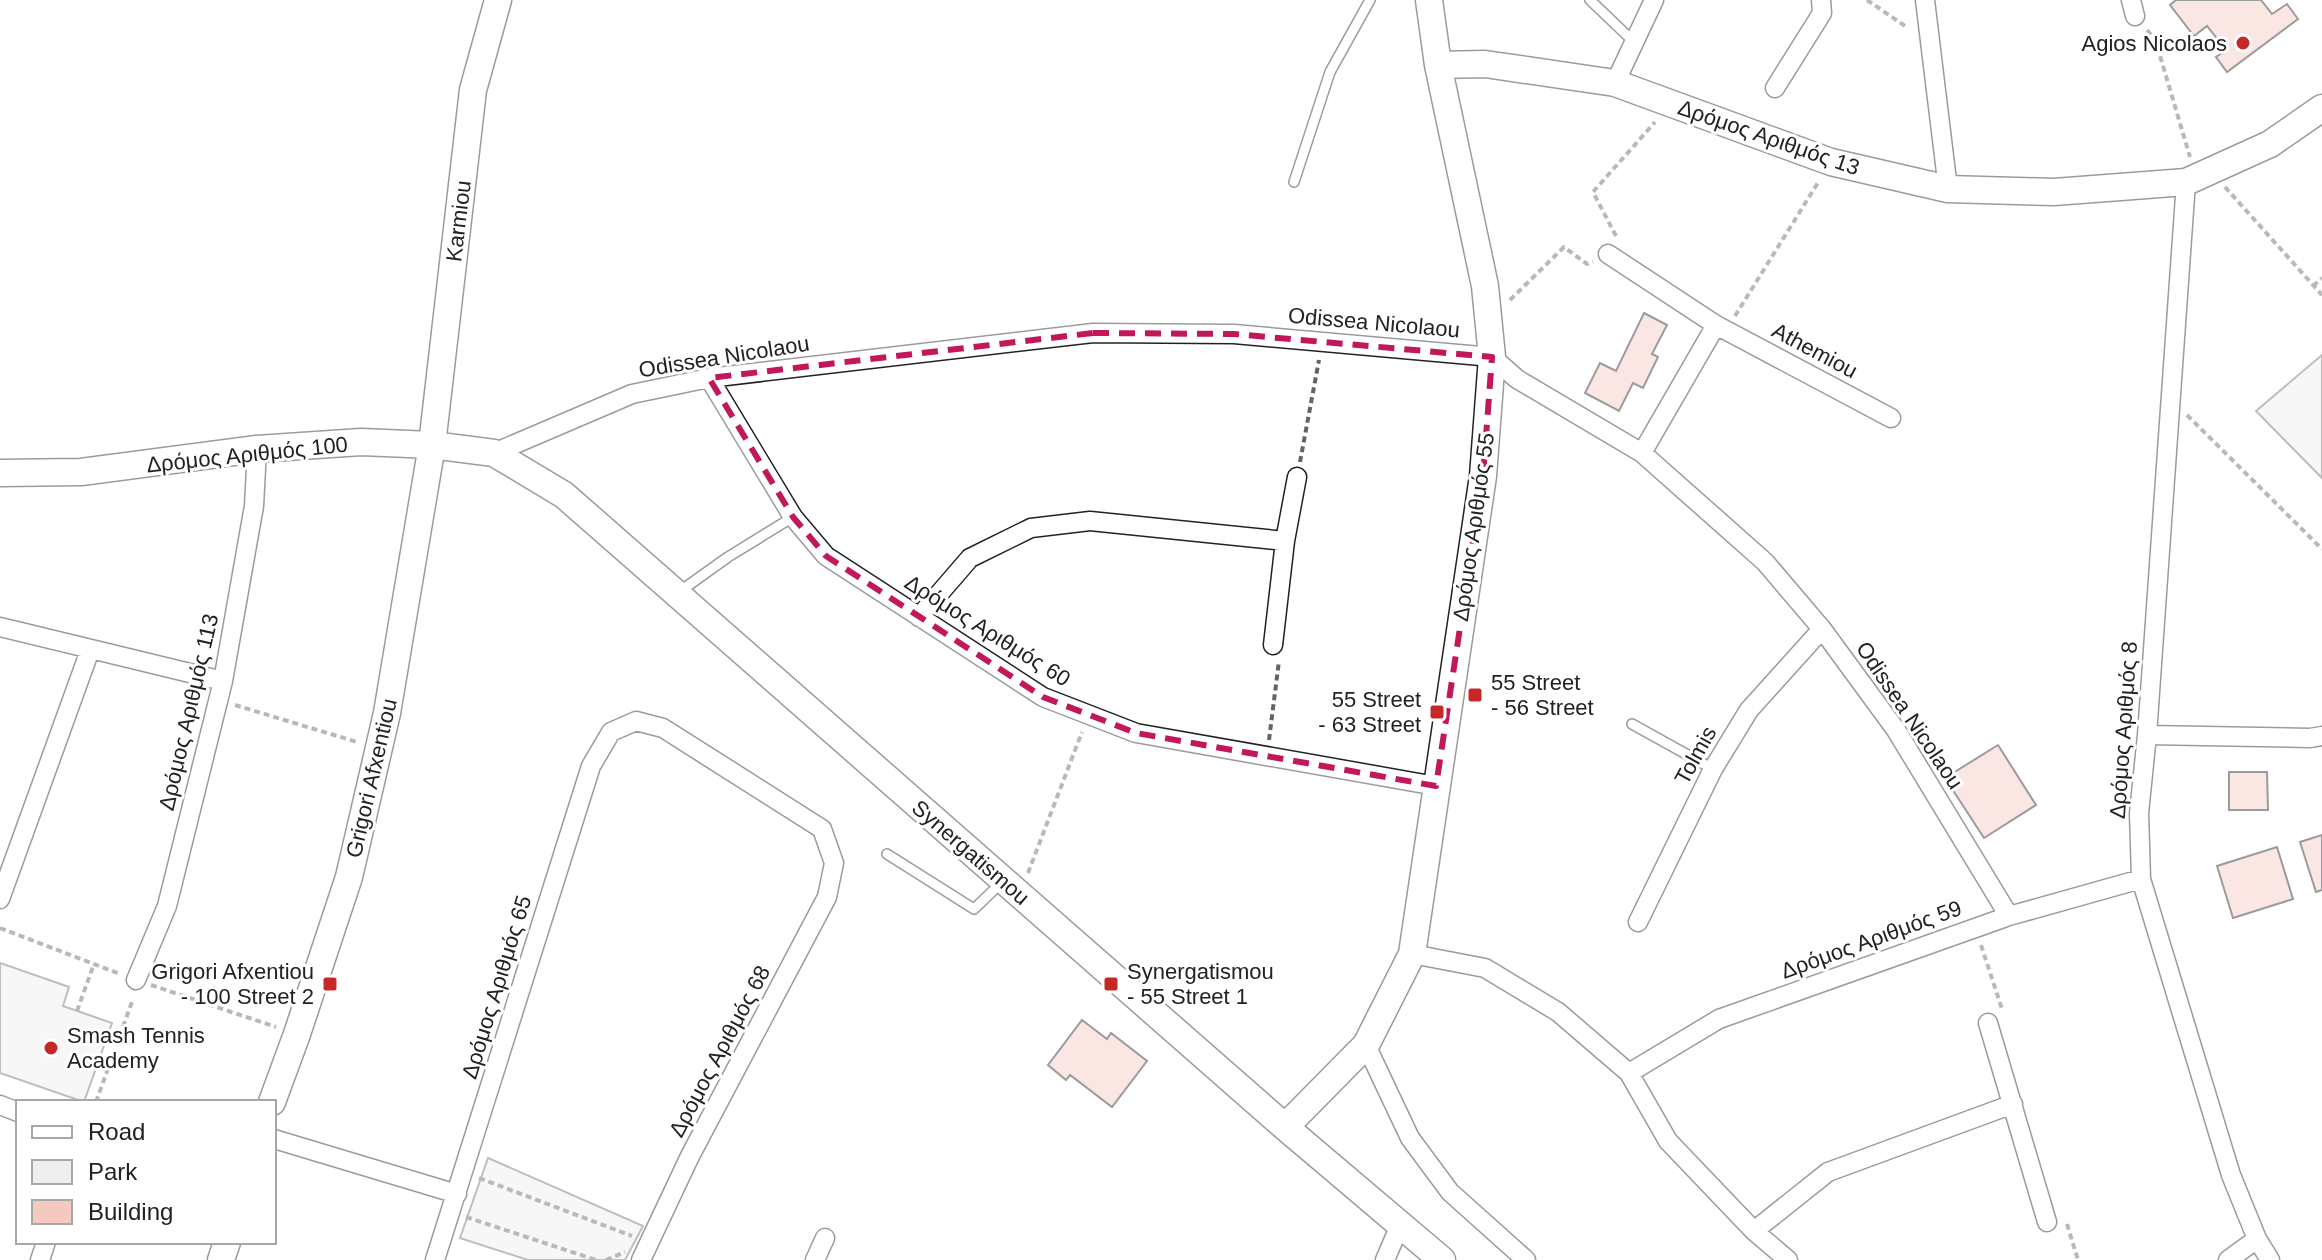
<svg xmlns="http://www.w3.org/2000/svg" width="2322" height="1260" viewBox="0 0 2322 1260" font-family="Helvetica,sans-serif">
<rect width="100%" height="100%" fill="#fff"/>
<path fill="#eee" stroke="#6f6f6f" stroke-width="2" d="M2322 355V478L2256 411Z
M0 963 69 987 63 1006 112 1023 84 1102 0 1073Z
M488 1158 643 1226 625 1260H528L460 1238Z"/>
<path fill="#f3c9c0" stroke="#222" stroke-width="2" d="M2176 0H2261L2272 14 2287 4 2298 19 2227 72 2216 57 2226 50 2207 26 2194 36 2170 5Z
M1644 313 1667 325 1652 354 1658 357 1643 388 1633 383 1619 411 1585 393 1600 363 1616 371Z
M1998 745 2036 805 1984 838 1945 778Z
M2229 772H2267L2268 810H2229Z
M2322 835V890L2316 892 2300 842Z
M2277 847 2293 899 2233 918 2217 866Z
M1082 1020 1107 1039 1111 1033 1147 1061 1112 1107 1070 1075 1066 1080 1048 1065Z"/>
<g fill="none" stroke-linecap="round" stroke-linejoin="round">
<g stroke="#222" stroke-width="12">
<path id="lane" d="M1590 0 1634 42
M1294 182 1330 72 1370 0
M679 592 728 557 793 517
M1632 724 1713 769
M887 854 974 909 1001 883"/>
</g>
<g stroke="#222" stroke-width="21">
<path id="street" d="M1925 0 1948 189
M2131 0 2135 16
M1615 83 1654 0
M1775 88 1822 13 1821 0
M2186 182 2147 735 2139 813 2141 879 2231 1175 2257 1239 2270 1260
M1608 254 1716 325 1891 418
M709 378 793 517 826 556 1043 697 1136 733 1436 786
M494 453 632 394 709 378 1093 333 1234 334 1492 357 1517 379 1642 453 1765 562 1822 629 1896 730 2009 916
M1642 453 1716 325
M919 617 970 558 1031 528 1090 521 1285 541
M0 627 223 681
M1273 645 1285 541 1297 477
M2147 735 2310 738 2322 736
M0 899 90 650
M1638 922 1713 769 1749 710 1822 629
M1412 954 1485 968 1558 1012 1629 1073 1668 1141 1754 1231 1788 1260
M136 980 167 906 223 681 254 506 257 449
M1988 1023 2047 1222
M1366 1045 1410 1138 1450 1192 1526 1260
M1629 1073 1719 1019 2009 916 2141 879
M0 1105 18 1112
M274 1139 457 1194
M1754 1231 1828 1172 2013 1104
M40 1260 46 1242
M435 1260 591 766 611 732 636 721 663 728 822 829 834 863 827 897 690 1156 641 1260
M815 1260 825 1238
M1385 1260 1400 1225
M2228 1260 2257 1239"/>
</g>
<g stroke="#222" stroke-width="29">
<path id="secondary" d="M1438 65 1485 64 1615 83 1831 162 1948 189 2054 192 2186 182 2270 144 2322 108
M0 473 81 472 257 449 361 442 432 445 494 453 564 495 1285 1127 1442 1260
M272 1102 297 1034 349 877 387 713 432 445 473 90 498 0
M1285 1127 1366 1045 1412 954 1483 476 1492 357 1485 286 1438 65 1429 0
M221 1260 227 1242"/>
</g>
<path stroke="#646464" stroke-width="4" stroke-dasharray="6 4" stroke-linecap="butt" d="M1867 0 1908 28
M2147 30 2155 39 2190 157
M2225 187 2322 295
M1616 236 1593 192 1655 122
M2313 286 2322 278
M1510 300 1564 247 1587 264 1593 262
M1735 316 1819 181
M2187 415 2322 549
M1300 462 1319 360
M235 705 357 742
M1269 740 1279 661
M1028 873 1082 732
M0 928 120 974
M1981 945 2002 1009
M151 985 276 1027
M77 1011 94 964
M96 1102 133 999
M479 1178 632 1236
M466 1217 596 1260
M2067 1224 2078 1260
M606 1260 625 1252"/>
<use href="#lane" stroke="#fff" stroke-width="9"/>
<use href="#street" stroke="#fff" stroke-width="18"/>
<use href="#secondary" stroke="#fff" stroke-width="26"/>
</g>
<path d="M0 0H2322V1260H0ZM1093 333 1234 334 1492 357 1483 476 1436 786 1136 733 1043 697 826 556 793 517 709 378Z" fill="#fff" fill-opacity=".55" fill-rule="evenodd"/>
<path fill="none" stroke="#c2185b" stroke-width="6" stroke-dasharray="16 10" stroke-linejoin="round" d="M1093 333 1234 334 1492 357 1483 476 1436 786 1136 733 1043 697 826 556 793 517 709 378Z"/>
<g fill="#c62828" stroke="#fff" stroke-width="3">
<circle cx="2243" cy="43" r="8"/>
<rect x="1467" y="687" width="16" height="16" rx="4"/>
<rect x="1429" y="704" width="16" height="16" rx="4"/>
<rect x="322" y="976" width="16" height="16" rx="4"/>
<rect x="1103" y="976" width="16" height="16" rx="4"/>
<circle cx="51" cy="1048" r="8"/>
</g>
<g text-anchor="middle" stroke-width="6" stroke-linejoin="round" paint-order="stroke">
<g font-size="22" fill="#222" stroke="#fff" text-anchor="end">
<text x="2227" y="51">Agios Nicolaos</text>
<text x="1491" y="690" text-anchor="start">55 Street<tspan x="1491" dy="25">- 56 Street</tspan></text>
<text x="1421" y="707">55 Street<tspan x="1421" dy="25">- 63 Street</tspan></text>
<text x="314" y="979">Grigori Afxentiou<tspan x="314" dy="25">- 100 Street 2</tspan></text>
<text x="1127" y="979" text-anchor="start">Synergatismou<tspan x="1127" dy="25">- 55 Street 1</tspan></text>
<text x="67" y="1043" text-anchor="start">Smash Tennis<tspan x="67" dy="25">Academy</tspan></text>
</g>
<g font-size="22" fill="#222" stroke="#fff">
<text transform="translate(1769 137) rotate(19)" y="8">Δρόμος Αριθμός 13</text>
<text transform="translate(458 221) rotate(-83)" y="8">Karmiou</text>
<text transform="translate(1374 322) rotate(5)" y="8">Odissea Nicolaou</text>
<text transform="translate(1815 350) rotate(28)" y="8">Athemiou</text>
<text transform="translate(724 356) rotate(-9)" y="8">Odissea Nicolaou</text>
<text transform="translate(247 454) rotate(-6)" y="8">Δρόμος Αριθμός 100</text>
<text transform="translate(1473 527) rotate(-82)" y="8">Δρόμος Αριθμός 55</text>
<text transform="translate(988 630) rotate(32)" y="8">Δρόμος Αριθμός 60</text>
<text transform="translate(188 712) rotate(-77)" y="8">Δρόμος Αριθμός 113</text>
<text transform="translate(1910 715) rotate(56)" y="8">Odissea Nicolaou</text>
<text transform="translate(2123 730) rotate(-86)" y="8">Δρόμος Αριθμός 8</text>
<text transform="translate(1695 755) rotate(-61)" y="8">Tolmis</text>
<text transform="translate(371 778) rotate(-77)" y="8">Grigori Afxentiou</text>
<text transform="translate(971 852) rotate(41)" y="8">Synergatismou</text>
<text transform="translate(1871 939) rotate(-20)" y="8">Δρόμος Αριθμός 59</text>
<text transform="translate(496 987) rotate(-73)" y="8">Δρόμος Αριθμός 65</text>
<text transform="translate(719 1051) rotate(-62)" y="8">Δρόμος Αριθμός 68</text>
</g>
</g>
<rect x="16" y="1100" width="260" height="144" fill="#ffffff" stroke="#a7a7a7" stroke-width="2"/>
<rect x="32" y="1126" width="40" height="12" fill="#ffffff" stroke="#a7a7a7" stroke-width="2"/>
<text x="88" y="1140" font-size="24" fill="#222222">Road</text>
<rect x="32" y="1160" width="40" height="24" fill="#eeeeee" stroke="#a7a7a7" stroke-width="2"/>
<text x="88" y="1180" font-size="24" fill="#222222">Park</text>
<rect x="32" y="1200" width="40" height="24" fill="#f3c9c0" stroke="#a7a7a7" stroke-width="2"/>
<text x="88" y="1220" font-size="24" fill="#222222">Building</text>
</svg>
